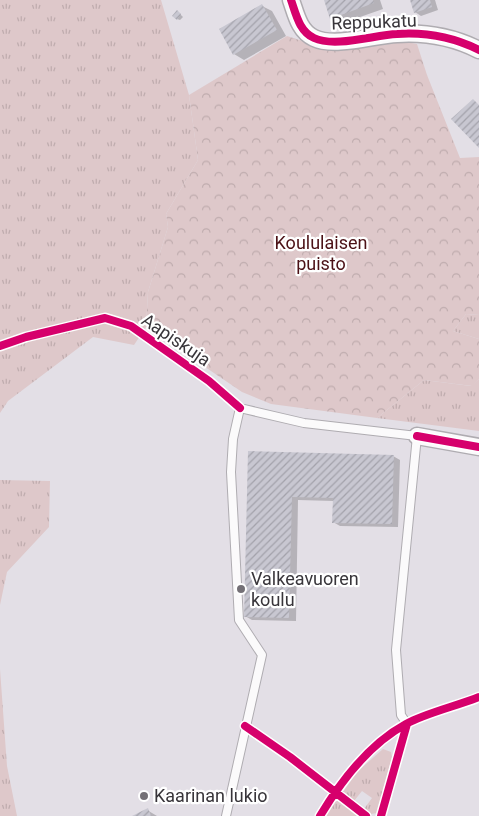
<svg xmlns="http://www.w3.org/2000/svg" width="479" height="816" viewBox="0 0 479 816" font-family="Roboto,sans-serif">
<defs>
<pattern id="grass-tufts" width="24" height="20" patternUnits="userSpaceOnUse" patternTransform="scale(1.25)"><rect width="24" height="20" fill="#dec8ca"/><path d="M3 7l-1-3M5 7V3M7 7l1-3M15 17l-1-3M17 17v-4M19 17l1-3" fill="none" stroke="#bfacae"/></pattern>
<pattern id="forest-crowns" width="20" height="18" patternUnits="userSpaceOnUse" patternTransform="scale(1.25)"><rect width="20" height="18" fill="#dec8ca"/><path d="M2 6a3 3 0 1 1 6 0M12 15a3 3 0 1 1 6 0" fill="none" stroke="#bfacae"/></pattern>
<pattern id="building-hatch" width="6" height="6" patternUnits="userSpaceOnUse" patternTransform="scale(1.25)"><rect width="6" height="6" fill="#c8c7d1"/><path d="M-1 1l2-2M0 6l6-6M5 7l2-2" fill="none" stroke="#a3a2ab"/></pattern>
</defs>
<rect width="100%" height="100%" fill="#e3dfe6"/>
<path fill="url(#grass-tufts)" d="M0 0H161L189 95 198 160 166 214 168 227 148 292 146 327 134 345 93 337 8 401 0 413Z
M466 314 479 315V339L453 331Z
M479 379V431L377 418 424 380 471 386Z
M0 480 50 481 49 527 7 572 0 605Z
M0 669 7 766 17 816H0Z
M383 749 391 752 392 757 377 813 371 814 364 809 372 798 362 791 354 801 343 792 357 772Z
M338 801 361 816H325L333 802Z"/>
<path fill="url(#forest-crowns)" d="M287 36 315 45 401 41 417 44 427 75 460 158 479 157V315L466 314 453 331 479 339V379L472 386 424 380 377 418 271 404 242 392 146 327 148 292 168 227 166 214 198 160 189 95Z"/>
<path fill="#0003" d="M325 0H380L383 9 340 24 331 18Z
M411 0H435L438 10 421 16 415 12Z
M262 6 272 11 286 36 244 60 234 54Z
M180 14 183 17 180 20 177 19Z
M249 453 393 456 400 460 398 527 340 526 333 522 334 501 298 500 296 621 252 620 245 616Z
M147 810 157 816H135Z"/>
<path fill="url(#building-hatch)" d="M324 0H373L374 3 330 19Z
M410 0H430L432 7 414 13Z
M262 4 277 30 233 55 219 29Z
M177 10 181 14 177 20 172 16Z
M473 99 479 105V148L451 119Z
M248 451 394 455 392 524 332 523 333 498 292 497 289 618 244 617Z
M148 808 151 816H132Z"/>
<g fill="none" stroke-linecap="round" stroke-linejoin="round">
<g stroke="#afacb1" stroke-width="10">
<path id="lane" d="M226 816 262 655 239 620 231 472 233 439 240 408 304 423 417 436 396 650 401 715 407 724"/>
</g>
<g stroke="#afacb1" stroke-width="19">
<path id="street" d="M291 0C296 14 299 31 314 38 335 48 374 35 397 34 426 32 453 37 479 50
M417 436 479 447"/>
</g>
<use href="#lane" stroke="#fbfafb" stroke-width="8"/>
<use href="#street" stroke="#fbfafb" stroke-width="16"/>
<g stroke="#fff" stroke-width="11">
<path id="cycleway" d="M291 0C296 14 299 31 314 38 335 48 374 35 397 34 426 32 453 37 479 50
M0 346 26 337 105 318 131 326 209 381 240 408
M417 436 479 447
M245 726 290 757 366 816
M320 816C341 781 369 744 406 724 426 713 457 706 479 697
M381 816 407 724"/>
</g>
<use href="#cycleway" stroke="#d6006c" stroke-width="8"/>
</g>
<g fill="#747076" stroke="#fff" stroke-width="2">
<circle cx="241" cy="589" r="5"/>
<circle cx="144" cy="796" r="5"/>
</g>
<g text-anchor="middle" stroke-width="4.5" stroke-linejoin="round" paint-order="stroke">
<g font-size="18" fill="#38353a" stroke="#fff">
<text transform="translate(374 22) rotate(-2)" y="6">Reppukatu</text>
<text transform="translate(176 340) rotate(34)" y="6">Aapiskuja</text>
</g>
<g font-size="18" fill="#4b1116" stroke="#fff">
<text x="321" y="249">Koululaisen<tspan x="321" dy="21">puisto</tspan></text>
</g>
<g font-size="18" fill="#38353a" stroke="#fff" text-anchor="start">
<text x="251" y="585">Valkeavuoren<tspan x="251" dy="21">koulu</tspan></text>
<text x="154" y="802">Kaarinan lukio</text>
</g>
</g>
</svg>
